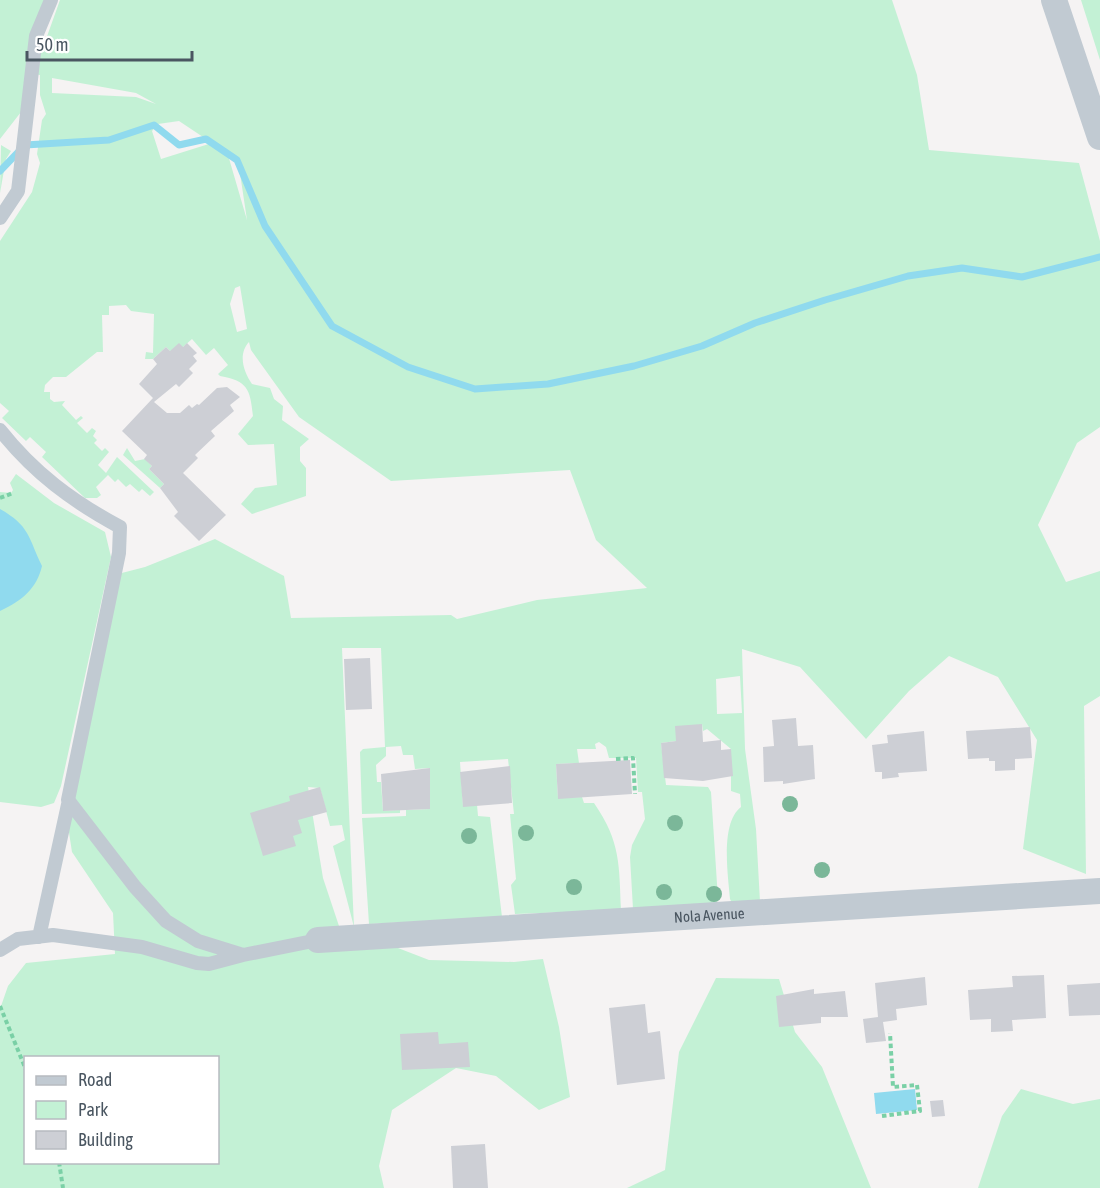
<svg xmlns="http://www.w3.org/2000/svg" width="1100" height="1188" viewBox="0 0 1100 1188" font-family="'Asap Condensed',sans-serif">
<rect width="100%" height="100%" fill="#f5f3f3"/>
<path fill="#c3f1d5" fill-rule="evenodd" d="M0 0H51L32 72 40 63V56L60 0H892L917 75 929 150 1079 163 1100 241V427L1077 443 1038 525 1066 582 1100 571V696L1084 706 1086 874 1023 849 1037 740 998 677 949 656 909 691 866 739 800 667 742 649 745 749 756 829 760 902 732 903 730 899C728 875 720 823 741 807L740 794 731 791V749L707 729 703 731 702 724 676 741 661 743 666 785 708 787 711 792 718 899 715 904 633 909 630 857 632 845 645 819 642 792H638L636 758H609L606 747 599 742 595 744 596 749H577L579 763 556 764 558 798 582 797 584 803H594C621 842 619 865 621 910L515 914 511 885 516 879 510 814H514L508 759 460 762 463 806 477 805 478 816 490 817 502 917 369 924 362 818 406 816V810L430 809V768L415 769 413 755H403L401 746 386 747V756L376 765 377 782H381L383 811 400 810V813L362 814 360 752 363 749 385 747 381 648H342L354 927 333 846 345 840 342 825 330 826 320 788 308 787 323 878 343 938 367 936 429 960 514 962 543 959 559 1027 570 1097 539 1110 496 1076 456 1068 392 1110 379 1166 384 1188H0V1009L8 986 26 963 115 954 113 913 72 852 66 813 114 575 145 567 215 539 284 576 291 618 451 615 457 619 537 600 647 588 596 540 570 470 391 481 299 417 251 350 249 342C238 354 243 371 252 384L270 388 274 399 283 406 282 420 309 439 300 447V461L306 468V496L252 514 241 504 255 488 277 485 274 444 248 445 238 434 253 416C250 389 248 381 220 376L218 374 228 365 214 348 206 355 192 339 183 347 170 351 166 347 153 359H145L146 352 153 353 154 314 131 311 126 305 109 306V315H102L103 352H97L66 377H53L45 385 44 392H50V399L54 402 65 401 62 405 76 420 81 416 83 418 77 423 87 433 92 428 96 431 93 436 97 440 94 443 102 451 105 448 109 452 98 465 106 473 117 457 154 492 150 496 142 489 139 492 130 484 126 487 118 479 115 482 108 475 96 487 101 495 97 498H85L42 457 46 452 30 437 26 441 2 418 9 411 0 403V241L32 192 40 163 37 154 42 120 46 114 40 95V75L31 74 28 103 0 139ZM52 78 136 93 156 104 136 97 52 93ZM179 121 212 143 161 159 152 131 158 124ZM228 155 238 160 247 220ZM240 286 247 329 237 332 230 304 235 288ZM740 676 742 713 717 714 716 679ZM26 1058H218V1162H26Z
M1081 0H1100V60Z
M1 145 11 151 6 159 0 193Z
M127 448 135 461 145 459 152 466 149 469 164 484 160 488 123 455Z
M16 474 54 503 105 532 111 557 61 786 54 803 41 807 0 802V492L11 493 13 490 10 483Z
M716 978 779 979 795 1032 822 1067 871 1188H627L665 1170 679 1052Z
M1021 1089 1073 1104 1100 1099V1188H978L1002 1116Z"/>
<path fill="#90daee" d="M0 509C30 526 28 537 42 566 37 588 22 601 0 611Z
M915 1089 917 1110 876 1114 874 1093Z"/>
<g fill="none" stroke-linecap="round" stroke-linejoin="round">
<path stroke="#90daee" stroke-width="7" d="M0 171 25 145 109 140 154 125 179 145 206 139 237 160 265 226 332 326 408 367 475 389 548 384 634 366 702 346 755 323 825 300 908 276 962 268 1022 277 1100 257"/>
</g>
<path fill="#cdcfd5" d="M179 343 183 347 187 343 197 353 193 356 197 361 189 369 193 373 179 387 176 384 154 402 167 413H180L189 405 192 408 197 404 199 405 217 388 227 387 240 397 230 405 234 411 211 431 215 436 195 455 198 458 183 473 226 515 199 541 174 516 178 512 160 488 164 484 149 469 152 466 144 459 147 455 122 431 153 398 139 384 157 364 153 359 166 347 170 351Z
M370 658 372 709 346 710 344 659Z
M796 718 798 746 813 745 815 779 783 784V781L764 782 763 747 774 746 772 720Z
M702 724 703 742 721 740V750L731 749 733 776 703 781 664 778 661 743 676 741 675 726Z
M1030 727 1032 758 1015 759V770L995 771V761H989V758L968 759 966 731Z
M924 731 927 771 898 773 899 777 882 779V772H875L872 745 888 743 887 735Z
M630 760 632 794 558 799 556 764Z
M510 766 512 803 463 807 460 772Z
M430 768V809L383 811 381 774Z
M320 787 327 812 298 820 302 833 293 836 296 846 263 856 250 813 290 801 289 796Z
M1044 975 1046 1018 1012 1020 1013 1031 991 1032V1019L970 1020 968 990 1013 987 1012 976Z
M925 977 927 1005 896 1009 897 1020 883 1022 886 1041 866 1043 863 1019 878 1017 875 983Z
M1100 983V1015L1069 1016 1067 985Z
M814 989V994L845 991 848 1017H821V1023L779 1027 776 996Z
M645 1004 648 1033 660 1031 665 1079 617 1085 609 1008Z
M438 1032 439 1044 468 1042 470 1067 402 1070 400 1034Z
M943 1100 945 1116 932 1117 930 1101Z
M485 1144 488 1188H453L451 1146Z"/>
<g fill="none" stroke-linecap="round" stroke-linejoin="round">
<path stroke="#7ad0a6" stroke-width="4" stroke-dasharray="4.5 3" stroke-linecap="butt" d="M0 498 13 493
M616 759 633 758 635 794
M0 1006 26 1070
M882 1116 920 1111 917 1085 893 1087 890 1033
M59 1162 63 1188"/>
<path stroke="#c1cad2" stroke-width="14" d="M0 218 18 191 36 36 51 0
M0 430C34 473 72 501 120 527L119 553 68 800 135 887 166 921 198 941 243 955 318 940
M39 937 69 800
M0 950 18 939 53 935 142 947 197 963 209 964 243 955"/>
<g stroke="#c1cad2" stroke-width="26">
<path d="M1054 0 1100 137"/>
<path id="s1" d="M318 940 1100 891"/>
</g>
</g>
<g fill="#7bb799">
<circle cx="790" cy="804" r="8"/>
<circle cx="675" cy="823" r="8"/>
<circle cx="526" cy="833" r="8"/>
<circle cx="469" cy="836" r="8"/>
<circle cx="822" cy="870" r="8"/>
<circle cx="574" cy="887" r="8"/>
<circle cx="664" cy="892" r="8"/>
<circle cx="714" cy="894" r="8"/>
</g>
<g text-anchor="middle" stroke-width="4.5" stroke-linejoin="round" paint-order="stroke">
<g font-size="15" fill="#4a5661" stroke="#fff">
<text dy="5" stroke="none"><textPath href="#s1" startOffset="392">Nola Avenue</textPath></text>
</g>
</g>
<rect x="24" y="1056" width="195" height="108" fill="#ffffff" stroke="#b7bbc0" stroke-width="1.5"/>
<rect x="36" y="1076" width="30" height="9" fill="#c1cad2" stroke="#b7bbc0" stroke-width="1.5"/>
<text x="78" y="1086" font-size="18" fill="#4a5661">Road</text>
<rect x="36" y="1101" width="30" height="18" fill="#c3f1d5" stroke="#b7bbc0" stroke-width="1.5"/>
<text x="78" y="1116" font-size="18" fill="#4a5661">Park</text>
<rect x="36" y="1131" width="30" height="18" fill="#cdcfd5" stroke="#b7bbc0" stroke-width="1.5"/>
<text x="78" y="1146" font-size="18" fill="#4a5661">Building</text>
<path d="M27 51v9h165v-9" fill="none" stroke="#4a5661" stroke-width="3"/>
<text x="36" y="51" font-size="18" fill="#4a5661" stroke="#ffffff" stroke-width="4.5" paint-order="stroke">50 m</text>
</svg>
